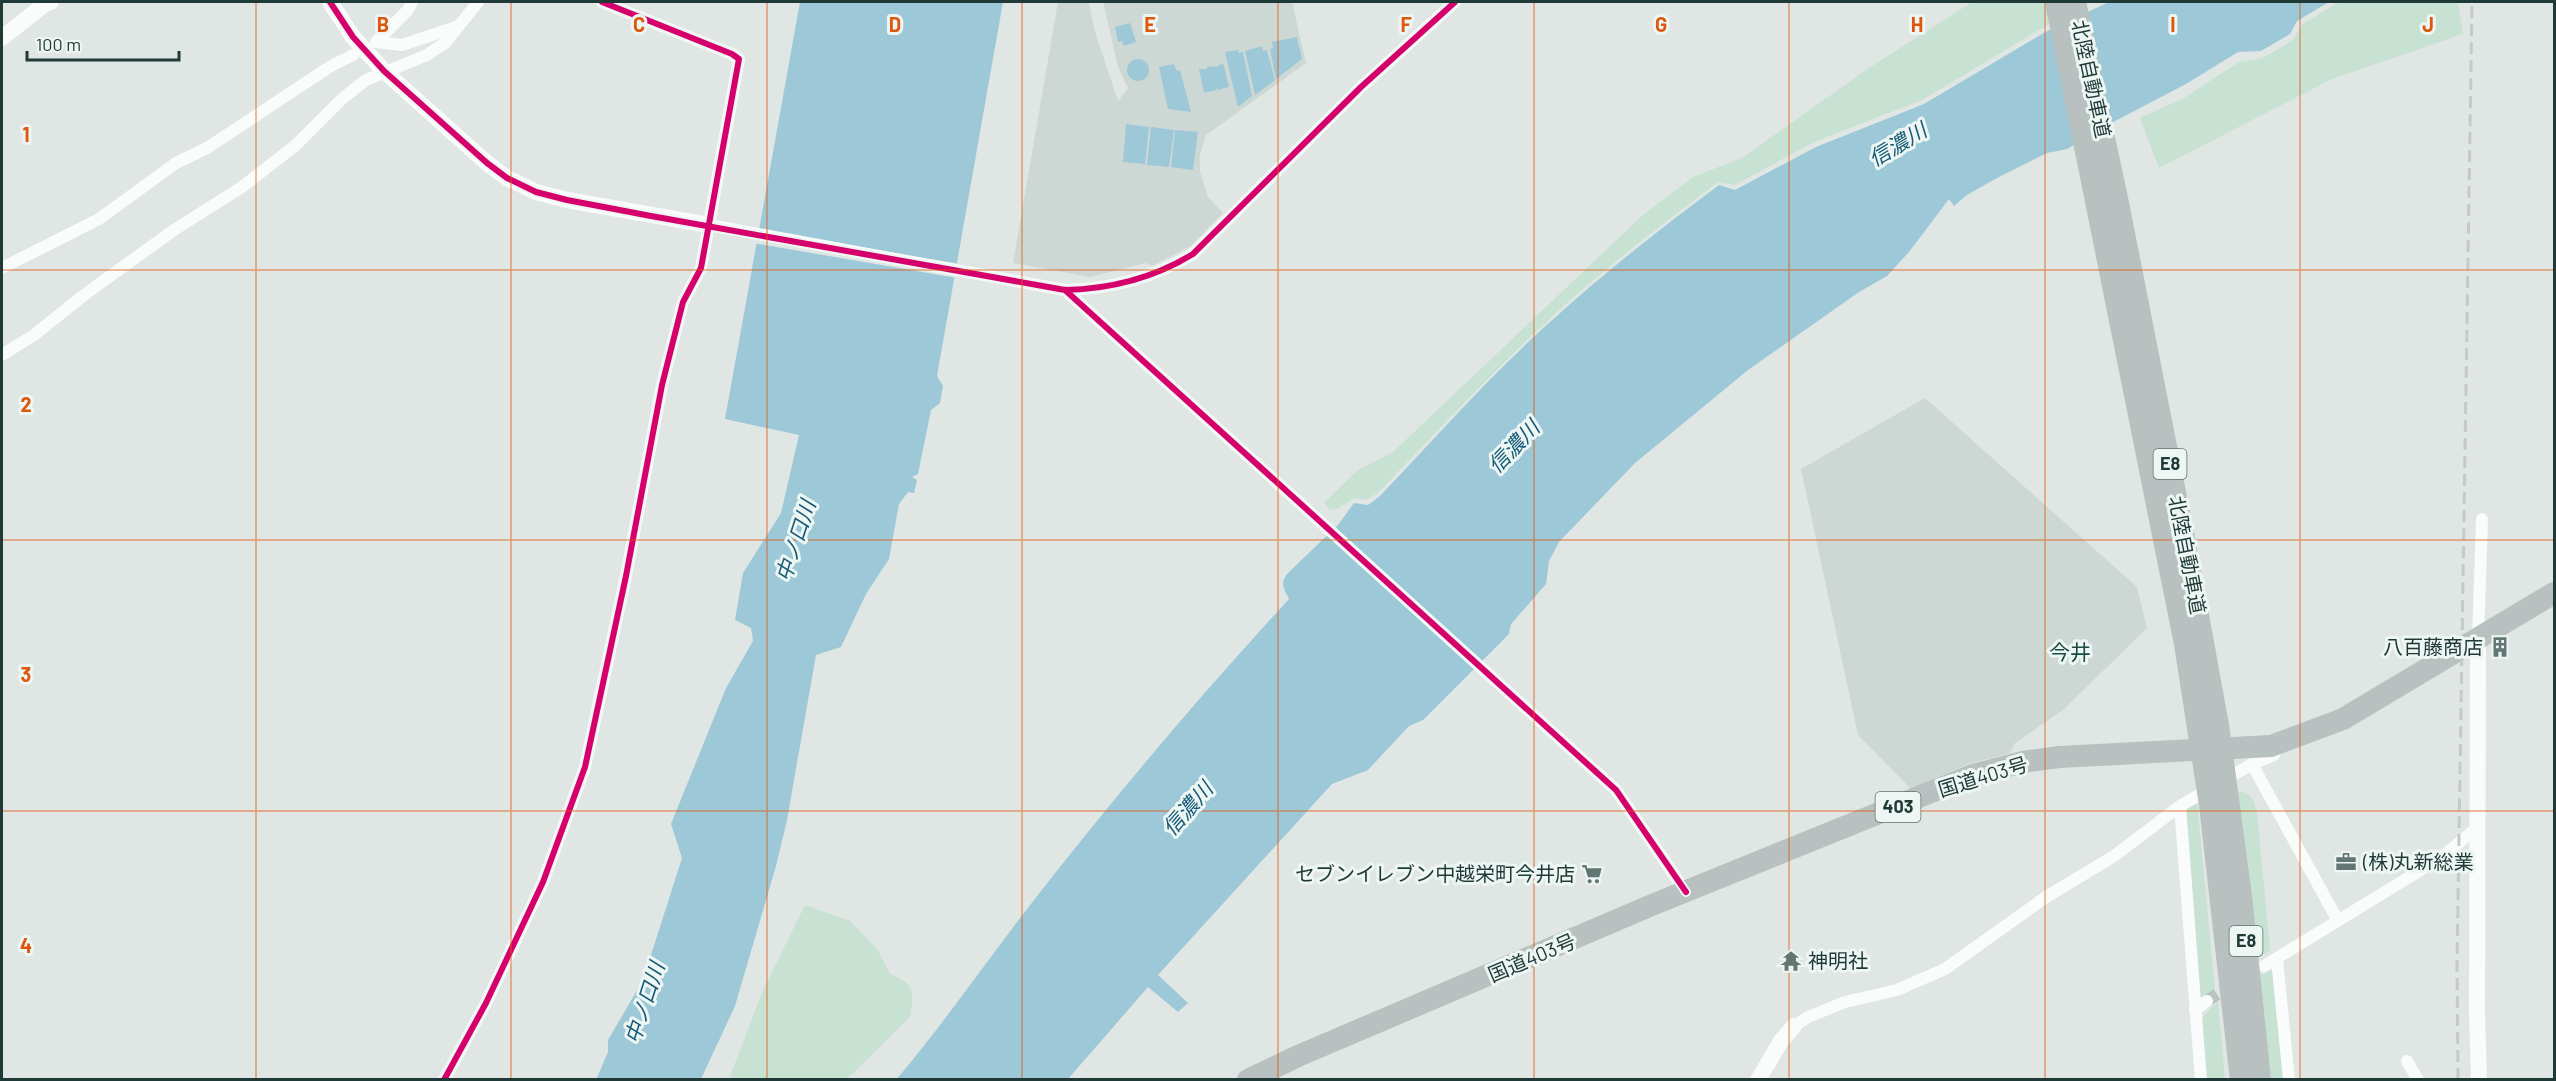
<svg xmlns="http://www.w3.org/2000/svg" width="2556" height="1081" viewBox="0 0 2556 1081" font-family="Barlow,'Noto Sans JP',sans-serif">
<rect width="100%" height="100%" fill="#e0e6e4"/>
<path fill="#cdd8d5" d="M1058 2H1089L1094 29 1118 101 1128 88 1118 67 1103 2H1292L1306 63 1206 135 1200 155V172L1208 197 1223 213 1191 246 1152 266 1146 263 1090 277 1013 263Z
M1925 398 2137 587 2147 628 2063 710 2015 743 2010 753 1968 764 1911 789 1858 735 1801 469Z"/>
<path fill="#c7e1d2" d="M1972 2H2050L2054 21 1922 100 1814 142 1735 185 1718 182C1662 224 1606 267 1555 314 1493 371 1436 432 1378 493L1366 500 1355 498 1337 509 1330 510 1324 503 1358 470 1393 452 1643 215 1693 177 1742 158 1866 70Z
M2339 2H2458L2463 34 2332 79 2159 168 2140 118 2184 98 2239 62 2263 58 2292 41 2303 24Z
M2237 791C2251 792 2254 799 2257 812L2270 950 2254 961Z
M2197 801 2215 990 2203 998 2197 996 2185 808Z
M805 905 850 921 877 949 890 974C916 984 914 992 910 1017L847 1079H729L763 990Z
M2273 969 2285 1079H2267L2256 974H2265Z
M2218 1001 2225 1079H2206L2202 1018Z"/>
<path fill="#9dc8d8" d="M800 2H1003L937 376 943 386 940 403 931 410 918 474 912 477 917 480 914 493 908 492 899 504 889 559 866 594 841 647 816 655 787 820 776 866 735 1006 701 1079 596 1080 608 1052V1040L643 980 682 858 671 824 726 688 753 641 751 628 735 620 743 573 781 513 799 435 725 419Z
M2109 2H2329L2297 21 2290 34 2261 51 2238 52 2186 84 2117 120 2067 149 2047 153 1997 178 1967 195 1954 206 1949 199 1909 252 1887 276 1859 292 1748 370 1635 463 1559 542 1549 561 1546 584 1511 624 1509 634 1423 720 1409 726 1368 770 1332 784 1158 975 1188 1003 1178 1012 1148 987 1068 1079 896 1080C945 1022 988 959 1034 900 1115 796 1200 696 1289 599 1283 588 1280 582 1288 573L1338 525 1354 503 1368 505 1380 496C1438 435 1495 370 1559 314 1610 268 1664 226 1719 185L1735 190 1816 147 1924 104 2047 31Z
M1130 23 1136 42 1124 46 1122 41 1118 42 1115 27Z
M1297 37 1302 59 1276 79 1270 49 1273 48 1272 42Z
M1262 46 1263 51 1267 50 1275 80 1255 95 1245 51Z
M1238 50 1239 53 1243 52 1252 96 1238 107 1225 52Z
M1127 70a11 11 0 1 1 22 0a11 11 0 1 1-22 0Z
M1223 63 1229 87 1217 90 1216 85V90L1204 93 1199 69H1207V66H1210L1212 68V66L1216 67Z
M1174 64 1177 71 1180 70 1191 112 1168 109 1159 67Z
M1126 124 1149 127 1145 164 1123 162Z
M1151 127 1174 130 1169 167 1147 165Z
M1175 130 1198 132 1193 170 1171 167Z"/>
<path fill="#e0e6e4" d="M755 229 960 264 957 278 753 243Z"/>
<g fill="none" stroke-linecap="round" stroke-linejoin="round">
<path stroke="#b9c3c1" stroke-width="12" stroke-dasharray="12 6" stroke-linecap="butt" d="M2207 1001 2234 983"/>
<path stroke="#fafbfb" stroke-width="12" d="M376 42 402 45 459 26
M376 42 408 10 412 2
M709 225 1065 290C1110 289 1154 278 1193 254L1361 87 1455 2
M2 268 99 219 176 163 207 148 331 66 353 55
M1065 290 1616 790 1686 892
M2 355 34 335 84 295 174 230 242 187 296 145 343 98 366 80 427 55 445 43 478 2
M2478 638 2482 519
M2252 764 2337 919
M2180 806 2201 1080
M2277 959 2289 1080
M2264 966 2442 857 2479 826
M2195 1010 2207 1001
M1794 1026 1808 1017 1845 1002 1897 990 1945 969 2046 897 2114 856 2180 806 2252 764 2274 755 2276 746
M2407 1061 2418 1080
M444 1080 486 1003 543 882 585 767 626 576 662 385 683 302 701 268 739 59 732 54 602 2"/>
<path stroke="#fafbfb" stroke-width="16" d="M330 2 353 37 384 71 487 163 507 178 536 192 567 200 709 225
M2 38 45 4 51 2
M2478 638 2477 1013 2479 1080
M1758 1080 1781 1041 1794 1026"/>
<path stroke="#b8c1bf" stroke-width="22" d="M2056 2 2185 644 2210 805 2241 1080
M2075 2 2118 203 2183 533 2218 725 2241 896 2260 1080
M1248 1080 1298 1056 1652 905 1973 775 2023 762 2059 757 2271 746 2343 719 2554 593"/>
<path stroke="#c5c9c9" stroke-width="3" stroke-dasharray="12 6" stroke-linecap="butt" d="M2458 1080 2457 964 2472 2"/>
<g stroke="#edf6f3" stroke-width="10">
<path id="cycleway" d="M330 2 353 37 384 71 487 163 507 178 536 192 567 200 651 216 1065 290C1110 289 1154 278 1193 254L1361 87 1455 2
M1065 290 1616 790 1686 892
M444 1080 486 1003 543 882 585 767 626 576 662 385 683 302 701 268 739 59 732 54 602 2"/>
</g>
<use href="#cycleway" stroke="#d6006c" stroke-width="6"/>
</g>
<path fill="none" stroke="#de570e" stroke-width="1.5" stroke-opacity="0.55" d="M256 2V1080M511 2V1080M767 2V1080M1022 2V1080M1278 2V1080M1534 2V1080M1789 2V1080M2045 2V1080M2300 2V1080M2 270H2554M2 540H2554M2 811H2554"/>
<defs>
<g id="building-bare" transform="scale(1.62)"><path d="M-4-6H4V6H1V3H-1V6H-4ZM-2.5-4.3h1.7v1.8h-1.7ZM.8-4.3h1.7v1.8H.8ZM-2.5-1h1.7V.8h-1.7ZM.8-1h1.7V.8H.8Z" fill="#627673" stroke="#edf6f3" stroke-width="2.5" paint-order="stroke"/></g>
<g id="office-bare" transform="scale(1.62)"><path d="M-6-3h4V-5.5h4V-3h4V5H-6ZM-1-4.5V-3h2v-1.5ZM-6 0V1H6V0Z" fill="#627673" stroke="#edf6f3" stroke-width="2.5" paint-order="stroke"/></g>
<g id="supermarket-bare" transform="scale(1.62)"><path d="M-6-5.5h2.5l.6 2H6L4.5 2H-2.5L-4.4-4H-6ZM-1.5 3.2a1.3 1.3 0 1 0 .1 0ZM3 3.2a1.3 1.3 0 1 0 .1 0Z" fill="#627673" stroke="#edf6f3" stroke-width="2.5" paint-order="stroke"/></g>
<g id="temple-bare" transform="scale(1.62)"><path d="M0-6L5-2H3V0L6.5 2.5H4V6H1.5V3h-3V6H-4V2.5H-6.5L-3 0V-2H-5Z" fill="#627673" stroke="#edf6f3" stroke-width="2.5" paint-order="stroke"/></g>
</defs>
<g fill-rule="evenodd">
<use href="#building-bare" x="2500" y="647"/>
<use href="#office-bare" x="2346" y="862"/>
<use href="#supermarket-bare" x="1592" y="874"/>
<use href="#temple-bare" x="1791" y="961"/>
</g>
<g text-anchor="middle" stroke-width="6" stroke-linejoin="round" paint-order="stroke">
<g fill="#edf6f3" stroke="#5c726f" stroke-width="1.5">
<rect x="2153.5" y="449" width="33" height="30" rx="4.5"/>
<rect x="1875.5" y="792" width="45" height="30" rx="4.5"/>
<rect x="2229.5" y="926" width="33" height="30" rx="4.5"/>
</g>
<g font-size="18" font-weight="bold" fill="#1e3936">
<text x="2170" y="470">E8</text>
<text x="1898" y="813">403</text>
<text x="2246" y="947">E8</text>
</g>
<g font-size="20" fill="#1e3936" stroke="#edf6f3">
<text transform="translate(2091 79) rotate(78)" y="7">北陸自動車道</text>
<text transform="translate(2187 555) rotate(79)" y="7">北陸自動車道</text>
<text transform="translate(1983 777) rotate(-17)" y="7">国道403号</text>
<text transform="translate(1532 958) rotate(-23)" y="7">国道403号</text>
</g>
<g font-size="20" fill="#1e3936" stroke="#edf6f3" text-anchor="end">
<text x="2483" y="654">八百藤商店</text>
<text x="2363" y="869" text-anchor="start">(株)丸新総業</text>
<text x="1575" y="881">セブンイレブン中越栄町今井店</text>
<text x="1808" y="968" text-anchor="start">神明社</text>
</g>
<g font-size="21" font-style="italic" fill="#155a78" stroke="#edf6f3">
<text transform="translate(1898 145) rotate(-31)" y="7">信濃川</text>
<text transform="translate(1514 447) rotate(-46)" y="7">信濃川</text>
<text transform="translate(796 541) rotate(-72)" y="7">中ノ口川</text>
<text transform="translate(1188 809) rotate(-49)" y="7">信濃川</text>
<text transform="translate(645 1003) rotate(-72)" y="7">中ノ口川</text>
</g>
<g font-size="21" fill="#194c46" stroke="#edf6f3">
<text x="2070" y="660">今井</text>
</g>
</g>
<g font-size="20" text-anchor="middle" font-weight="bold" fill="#de570e" stroke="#edf6f3" stroke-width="6" stroke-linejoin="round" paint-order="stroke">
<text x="383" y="32">B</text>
<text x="639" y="32">C</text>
<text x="895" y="32">D</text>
<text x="1150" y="32">E</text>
<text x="1406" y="32">F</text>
<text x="1661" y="32">G</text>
<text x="1917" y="32">H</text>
<text x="2173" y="32">I</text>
<text x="2428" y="32">J</text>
<text x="26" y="142">1</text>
<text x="26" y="412">2</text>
<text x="26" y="682">3</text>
<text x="26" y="953">4</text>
</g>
<rect width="2556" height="1081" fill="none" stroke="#1e3936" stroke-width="6"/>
<path d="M27 51v9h152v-9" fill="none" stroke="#1e3936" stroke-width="3"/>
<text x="36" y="51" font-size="18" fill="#1e3936" stroke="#edf6f3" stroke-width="4.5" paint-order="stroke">100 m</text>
</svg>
